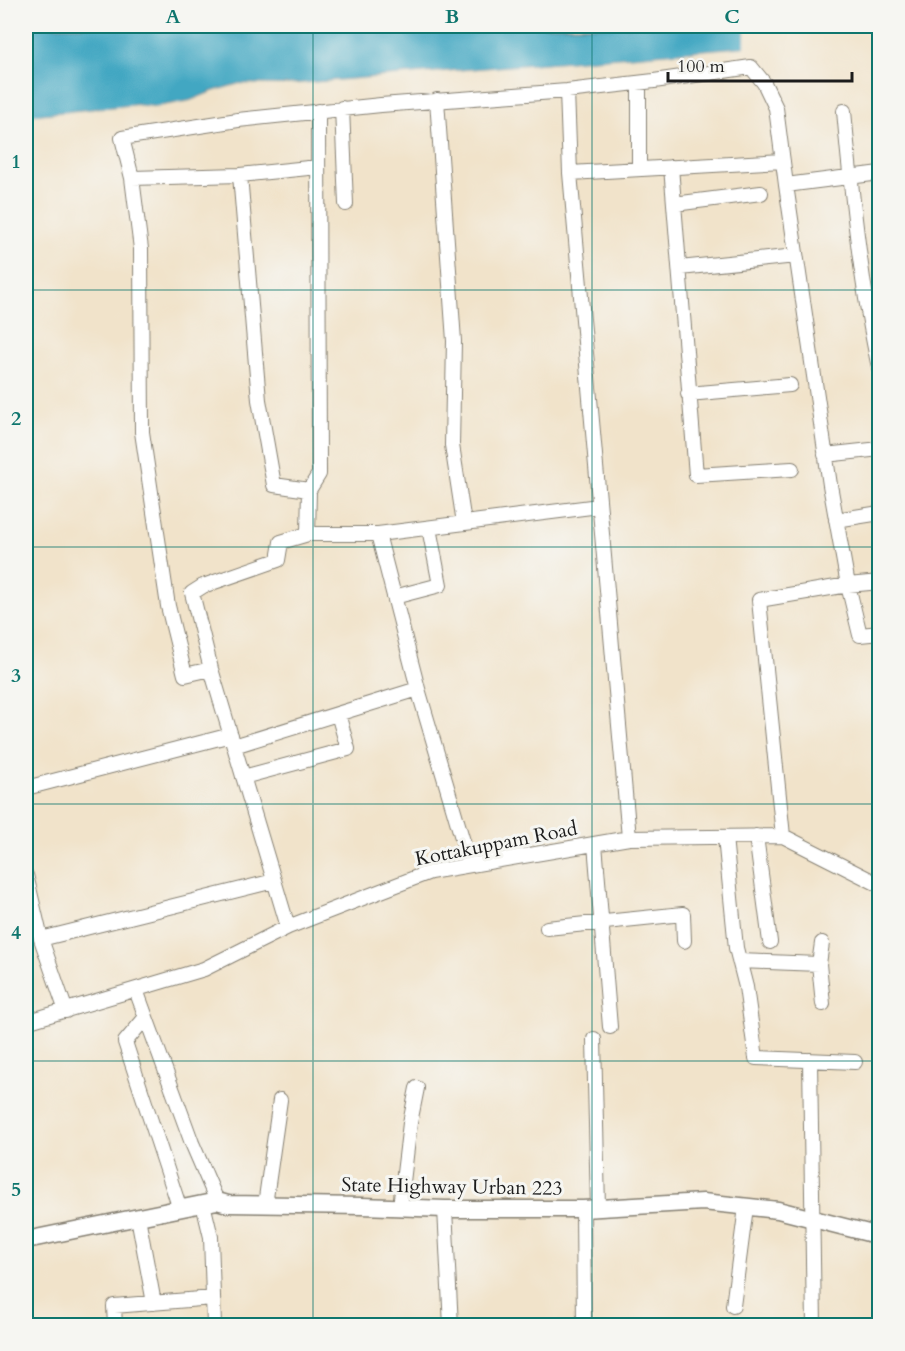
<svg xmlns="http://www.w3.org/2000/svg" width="905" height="1351" viewBox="0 0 905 1351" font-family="Cardo,serif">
<rect width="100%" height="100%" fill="#f6f6f2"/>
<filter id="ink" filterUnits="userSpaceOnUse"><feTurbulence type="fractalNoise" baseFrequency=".0167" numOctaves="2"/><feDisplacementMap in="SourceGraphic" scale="12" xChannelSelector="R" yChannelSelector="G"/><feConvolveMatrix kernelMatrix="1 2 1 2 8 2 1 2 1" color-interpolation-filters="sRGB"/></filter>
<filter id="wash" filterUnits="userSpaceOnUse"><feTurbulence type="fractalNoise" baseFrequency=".008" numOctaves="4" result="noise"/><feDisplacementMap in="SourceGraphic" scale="24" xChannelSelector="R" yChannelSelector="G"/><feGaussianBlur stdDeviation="1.35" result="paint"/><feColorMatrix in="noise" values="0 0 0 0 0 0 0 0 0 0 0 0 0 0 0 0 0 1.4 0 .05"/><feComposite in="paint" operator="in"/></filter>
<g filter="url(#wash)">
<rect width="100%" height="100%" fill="#f1e3ca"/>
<path fill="#42a7c2" stroke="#2f626f" stroke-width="1.5" d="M26 26H745L746 47 284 85 239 84 212 92 190 101 156 107 136 105 26 116Z"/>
<path fill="#f1e3ca" d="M745 26H748L749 28V47L746 49 285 88 239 87 213 95 191 104 156 110 136 108 26 119V116L136 105 156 107 190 101 212 92 239 84 284 85 745 47Z"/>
</g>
<g filter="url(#ink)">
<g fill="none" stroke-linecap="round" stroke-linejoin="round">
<g stroke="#868073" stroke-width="16">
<path id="minor" d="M639 83V169
M567 91 570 173
M437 100 454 341 452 445 464 523
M342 108 346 204
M844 111C852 198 861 287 880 372
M671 167 696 475 792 469
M240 175 318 167
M132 178 240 175 259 400 274 485 309 490
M674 204 761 193
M680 268 796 256
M688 394 790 385
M825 455 880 449
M836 520 880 513
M308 534 309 490 319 474 318 111
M378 534 418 689
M880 582 848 585 860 635 880 633
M394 597 440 585 429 528
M211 669 185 675 168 606 142 432 141 249 132 178 122 138 238 120 381 105 567 91 654 81 751 67 764 83 776 108 786 185
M234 746 418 689 470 865
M243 777 348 749 338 714
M26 788 231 735
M756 836 770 942
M783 836 759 600 848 585 830 485 786 185 880 173
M725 837 736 948 746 987 756 1058 855 1062
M629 838 570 173 783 161
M595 844 610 1027
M26 875 41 939 274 881
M288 927 211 669 192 593 203 586 278 560 281 542 308 534H378L599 506
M547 928 683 914 684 941
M41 939 66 1011
M822 943 819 964 823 1004
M739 961 819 964
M136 990 192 1143 217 1201
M146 1017 125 1042 180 1209
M26 1022 204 969 288 927 430 872 629 838 783 836 880 885
M594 1039 598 1208
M810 1060 814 1326
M203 1204 211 1237 214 1326
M265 1205 280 1100
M400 1207 410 1123 417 1088
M445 1209 451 1326
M583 1209 584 1326
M138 1217 154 1303
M733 1306 746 1207
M115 1326 114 1306 213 1298"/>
</g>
<g stroke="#868073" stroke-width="19">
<path id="major" d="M26 1240 217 1201 228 1204 362 1206 445 1209H583L703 1202 778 1210 880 1236"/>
</g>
<use href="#minor" stroke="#fff" stroke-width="14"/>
<use href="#major" stroke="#fff" stroke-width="16"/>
</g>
</g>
<path fill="none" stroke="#0f766e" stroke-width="1.5" stroke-opacity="0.55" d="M313 26V1326M592 26V1326M26 290H880M26 547H880M26 804H880M26 1061H880"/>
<g text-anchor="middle" stroke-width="6" stroke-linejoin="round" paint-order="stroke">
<g font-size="20" fill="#1c1c1c" stroke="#f6f6f2">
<text transform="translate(496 843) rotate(-11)" y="7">Kottakuppam Road</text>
<text transform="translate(452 1186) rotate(1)" y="7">State Highway Urban 223</text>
</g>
</g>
<rect width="905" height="1351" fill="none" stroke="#f6f6f2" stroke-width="66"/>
<path d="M668 72v9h184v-9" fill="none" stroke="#1c1c1c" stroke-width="3"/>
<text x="677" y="72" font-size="18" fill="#1c1c1c" stroke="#f6f6f2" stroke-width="4.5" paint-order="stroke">100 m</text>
<rect x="33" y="33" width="839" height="1285" fill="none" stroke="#0f766e" stroke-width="2"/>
<g font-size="20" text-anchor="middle" font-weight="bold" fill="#0f766e">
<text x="173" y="23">A</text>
<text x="452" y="23">B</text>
<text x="732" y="23">C</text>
<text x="16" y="168">1</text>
<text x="16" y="425">2</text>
<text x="16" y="682">3</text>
<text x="16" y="939">4</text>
<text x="16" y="1196">5</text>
</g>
</svg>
